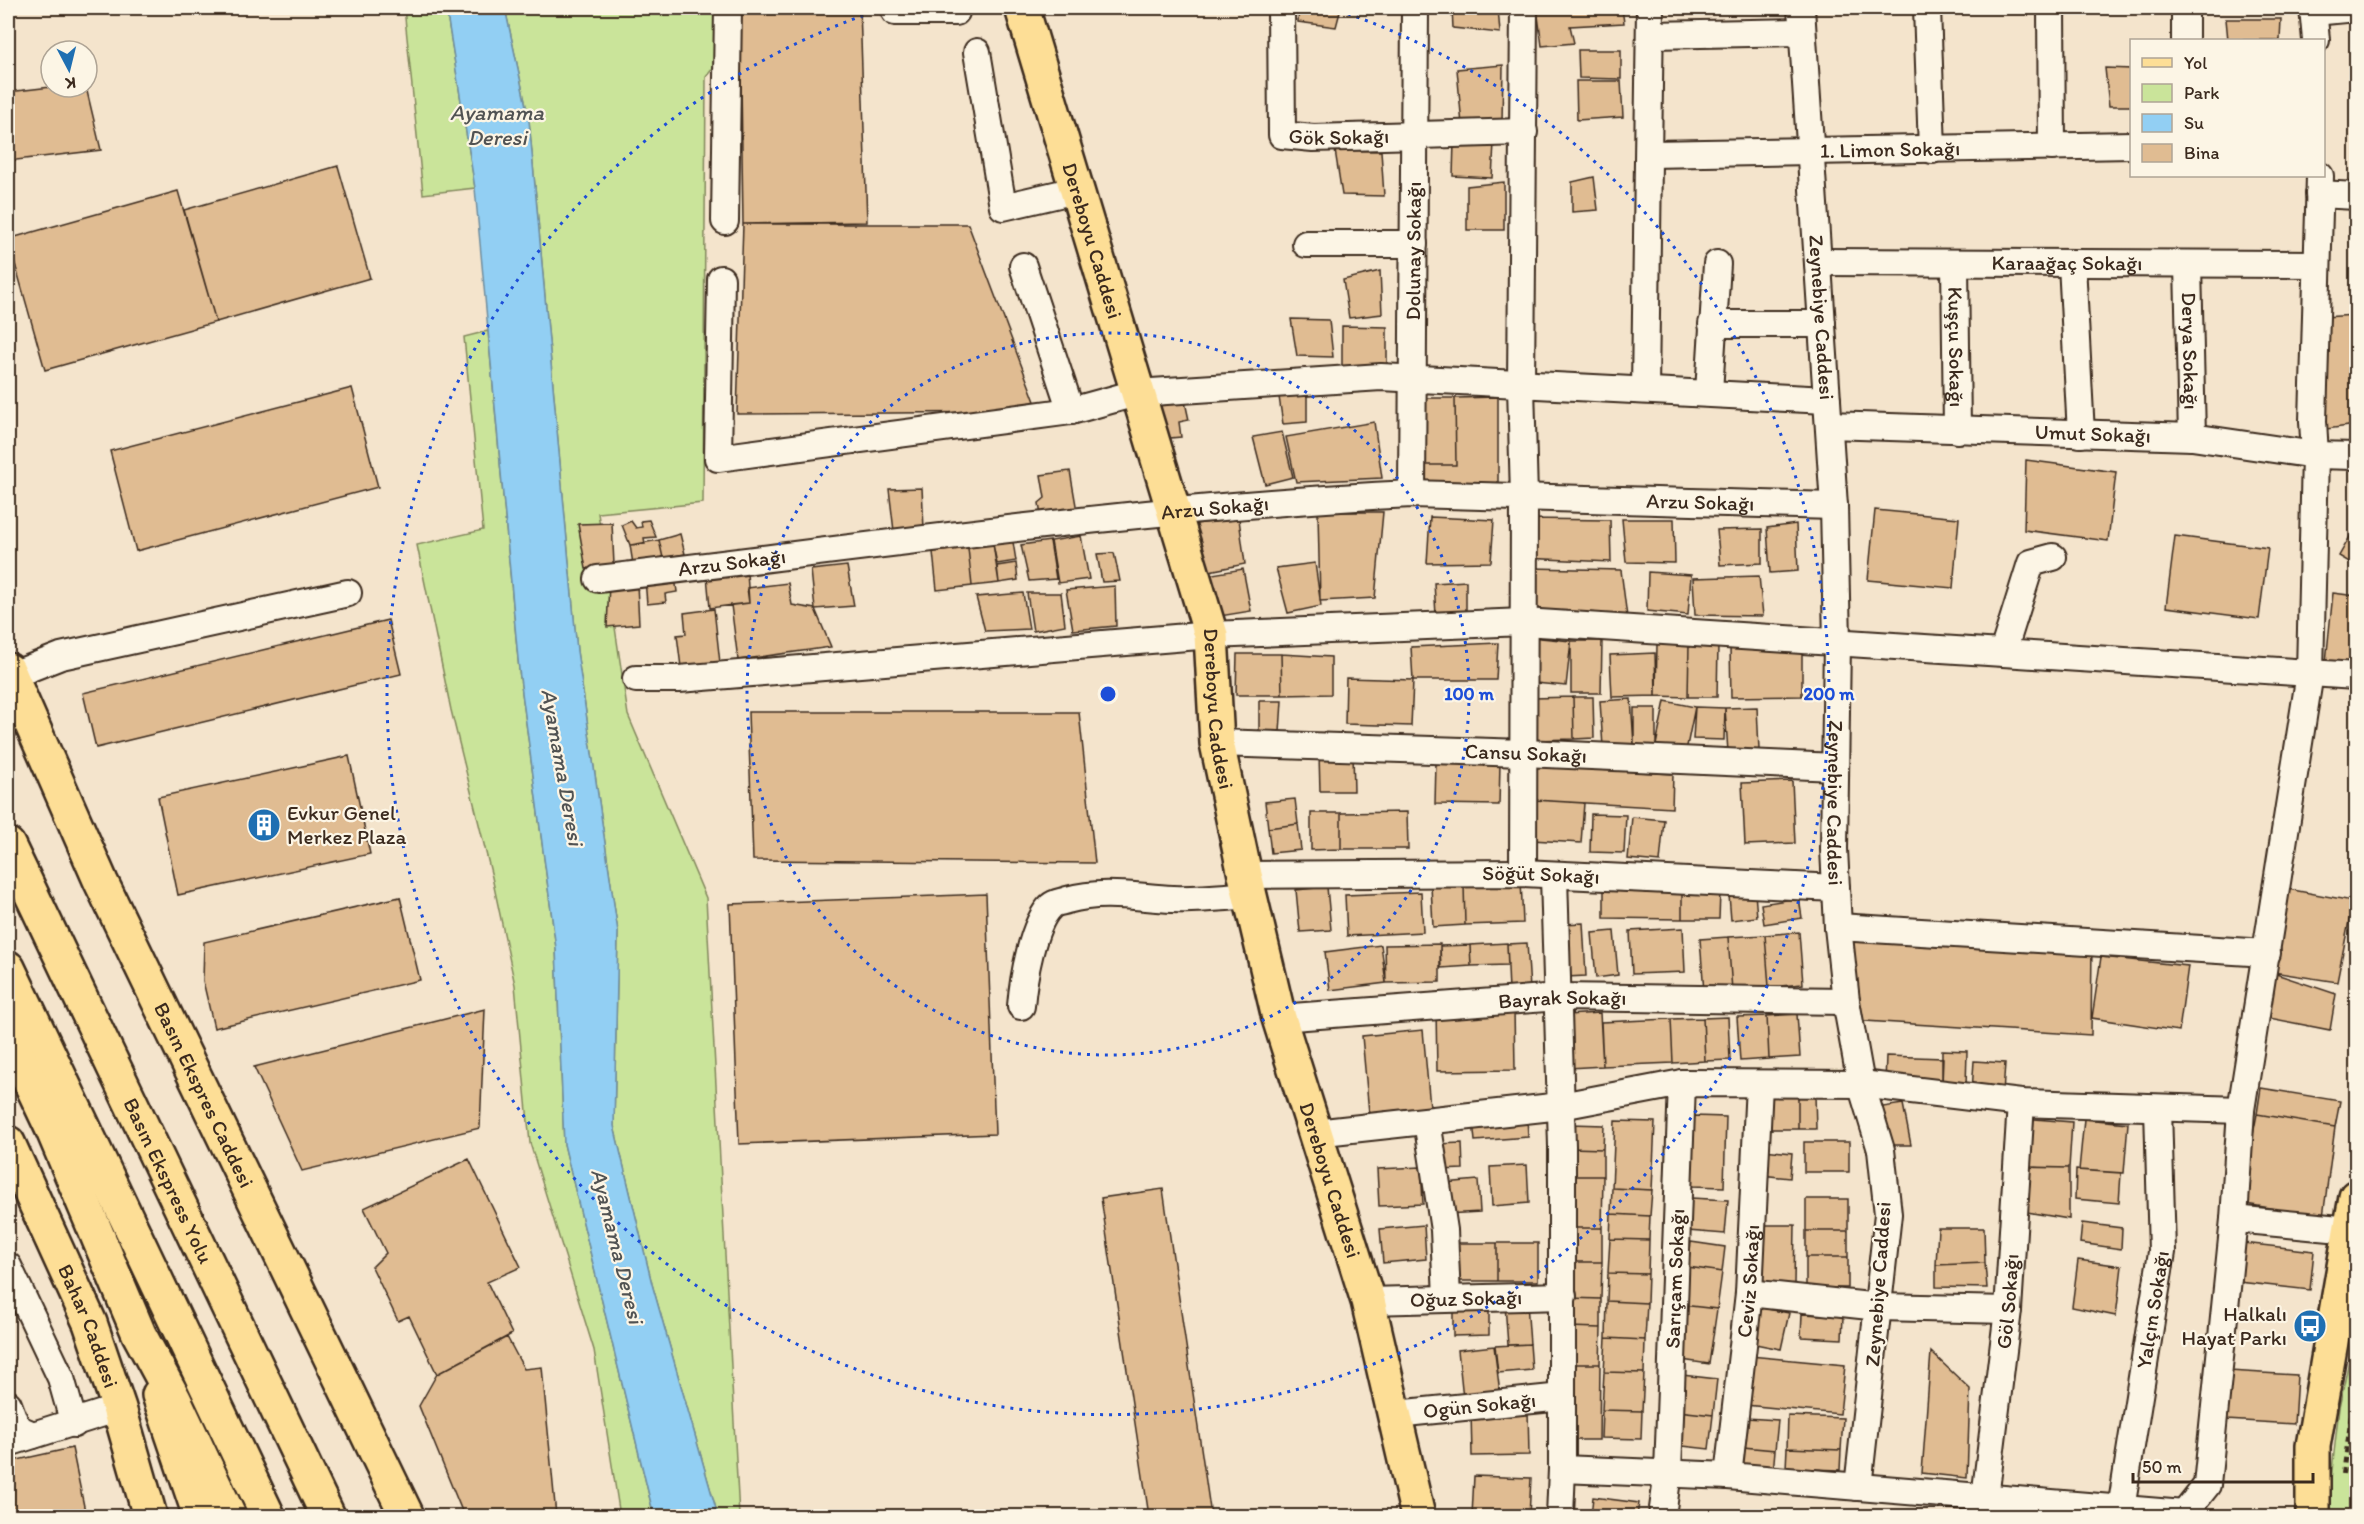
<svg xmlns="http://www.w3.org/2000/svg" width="2364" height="1524" viewBox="0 0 2364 1524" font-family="Itim,sans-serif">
<rect width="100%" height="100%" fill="#f4e4cc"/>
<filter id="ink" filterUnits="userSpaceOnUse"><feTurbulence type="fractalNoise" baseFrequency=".0167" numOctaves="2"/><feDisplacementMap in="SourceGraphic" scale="12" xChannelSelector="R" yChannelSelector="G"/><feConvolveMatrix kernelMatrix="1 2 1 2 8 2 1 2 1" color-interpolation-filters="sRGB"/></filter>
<g filter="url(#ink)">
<path fill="#cae49a" stroke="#82875c" stroke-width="1.5" d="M404 8H446L475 188 423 194Z
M505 8H717L713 68 706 77 703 503 598 513 628 715 706 898 739 1516H718L652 1284 614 1126 618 932 577 651 529 120Z
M488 331 519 670 556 948 564 1144 654 1516H620L594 1350 530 1143 515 985 492 877 451 710 417 545 483 530 464 337Z
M2356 1328V1516H2327L2339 1408Z"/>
<path fill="#92cff3" stroke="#6f8d9e" stroke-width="1.5" d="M446 8H505L529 120 577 651 618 932 614 1126 652 1284 718 1516H654L564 1144 556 948 519 670 475 188Z"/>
<path fill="#e0bc92" stroke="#3b2a1e" stroke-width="1.5" d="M740 8H860L867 222 743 224Z
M1299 8H1341L1336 27 1298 22Z
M1452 8H1498L1500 33 1453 28Z
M1537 8H1622L1624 23 1570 26 1574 43 1542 46Z
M2226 19H2281L2280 40H2228Z
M1578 50H1621V79L1579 78Z
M1503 65 1502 123 1462 125 1457 69Z
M2105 68 2132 69V106H2109Z
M1576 81H1621L1623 117 1577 120Z
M51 87H86L101 150 8 161V92Z
M1454 142 1494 143 1492 178 1453 176Z
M1335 150 1381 151 1384 196 1342 195Z
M338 166 370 278 216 322 184 210Z
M1594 177 1598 210 1572 212V182Z
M1504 182V230H1467V186Z
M178 191 216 322 45 370 8 239Z
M743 224H968L1039 412 737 414Z
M1380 271 1382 314 1349 318 1343 280Z
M2356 315V425L2319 430 2323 317Z
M1291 319 1329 320 1333 357 1297 356Z
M1342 326 1387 327V371H1342Z
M1307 386V422L1283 424 1278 390Z
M352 388 378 487 136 551 110 451Z
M1184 397 1189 420 1179 422 1181 437 1159 439 1150 401Z
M1498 397V488L1418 489V465H1456L1455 398Z
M1417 398H1455L1456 465H1418Z
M1374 422 1382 478 1296 482 1286 437Z
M1282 432 1293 477 1265 484 1253 437Z
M2026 460 2116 472 2108 541 2024 530Z
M1070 471 1077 511 1041 516 1039 503 1045 498 1041 475Z
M922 488 924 529 894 531 889 489Z
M1875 510 1959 518 1953 588 1868 580Z
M1318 512H1383L1375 598 1320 601Z
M1430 517 1494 520 1491 562 1427 563Z
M1239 519 1245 564 1204 572 1195 524Z
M1524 519 1610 520 1611 562 1524 558Z
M1622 519H1674L1675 563 1626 562Z
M649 520 656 537 644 538 645 544 630 545 622 525 631 521 636 528 642 527 641 521Z
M612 523 614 565 586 569 578 524Z
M1796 524 1798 571 1770 573 1767 528Z
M2356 526V566L2339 556Z
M1762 529V563L1720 565 1717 530Z
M680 534 685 554 663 558 659 540Z
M1081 536 1089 579 1058 583 1051 541Z
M2175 536 2268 548 2259 619 2166 607Z
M659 540 663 558 633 564 630 545Z
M1050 541 1056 579 1029 581 1021 545Z
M1013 542 1016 561 997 564 993 544Z
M993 544 999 583 972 586 968 548Z
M968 548 972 586 937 590 933 552Z
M1114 553 1120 581 1102 582 1097 554Z
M1016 563 1018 580 999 583 997 566Z
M1315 563 1321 606 1288 613 1276 568Z
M847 566 854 606 815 609 811 570Z
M1531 568 1621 570 1627 617 1533 612Z
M1243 569 1251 611 1214 617 1206 575Z
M747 572 749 603 710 608 707 576Z
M1648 572 1691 575 1688 615 1647 611Z
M1759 576 1763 616 1695 615 1693 578Z
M675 577 677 592 665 594 666 602 647 604 645 579Z
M1466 581V614L1436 615 1434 583Z
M788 583 792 605 815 609 831 647 738 660 731 605 749 603 747 588Z
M609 584H637L639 624 607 627Z
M1115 586 1116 626 1073 630 1066 590Z
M1023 593 1029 629 985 631 976 597Z
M1027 593H1061L1065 625 1033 631Z
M2333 593 2356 596V666L2326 662Z
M714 609 720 663 681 667 677 635 686 634 684 613Z
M388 620 401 674 96 748 83 693Z
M1530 637 1571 641 1566 686 1525 682Z
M1571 641H1602L1601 693H1571Z
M1498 643 1496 680H1413L1411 647Z
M1657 644H1689L1688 697 1656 696Z
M1689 644 1718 645 1717 697H1688Z
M1730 646H1802V696L1731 697Z
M1655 653 1656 696 1612 697 1610 655Z
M1237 654H1281L1282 695H1236Z
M1281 654 1331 657V694L1282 695Z
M1346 678 1413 680 1411 726 1345 724Z
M1573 697 1574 739 1535 740 1533 698Z
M1573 697H1593L1594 738 1574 739Z
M1631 699 1634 745 1603 747 1600 701Z
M1259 701H1282L1280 732 1259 733Z
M1665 701 1695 707 1686 751 1656 745Z
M1695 707 1725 708 1724 740 1693 739Z
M1757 707 1759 750 1728 752 1725 708Z
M1634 708H1656V745H1634Z
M748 712H1079L1095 863 753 860Z
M1319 754H1353L1354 791H1320Z
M349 756 370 854 178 895 158 797Z
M1436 762 1500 763 1499 805 1435 804Z
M1537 766 1673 774 1672 808 1534 800Z
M1792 781 1795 843 1745 845 1742 783Z
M1295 799 1298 824 1268 828 1265 802Z
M1534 800 1584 803 1581 843 1532 840Z
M1407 812 1408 849H1341V813Z
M1311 813H1341V849L1311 850Z
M1591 814 1626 815 1624 853 1590 852Z
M1632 817 1664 820 1660 862 1628 859Z
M1298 824 1301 850 1271 853 1268 828Z
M1521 881 1523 923 1465 925 1464 884Z
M1464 884 1465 925 1433 927 1431 885Z
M1327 887 1331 930 1300 932 1296 890Z
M2282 888 2353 901 2337 982 2267 971Z
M1604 891 1682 892V919L1604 918Z
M1421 892 1423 932 1347 936 1345 895Z
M1682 892H1720L1719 919H1682Z
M1755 893 1757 917 1731 920 1729 895Z
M986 894 995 1134 739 1144 730 904Z
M400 897 420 980 214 1028 203 981 204 942Z
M1799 898 1802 918 1764 924 1761 904Z
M1583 923 1586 976 1566 977 1563 924Z
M1683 928 1685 972 1632 974 1630 931Z
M1614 931 1618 975 1596 978 1592 933Z
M1799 932 1803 984 1769 987 1765 935Z
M1765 935 1769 987 1732 990 1728 937Z
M1728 937 1732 990 1704 992 1700 939Z
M1839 942H2092L2091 1035 1849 1020Z
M1507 943 1508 965 1471 966 1470 945Z
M1527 943 1530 989 1509 991 1507 944Z
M1440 944V982L1386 983 1385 945Z
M1381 945 1386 983 1330 990 1325 952Z
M1470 945 1471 966 1441 968 1440 946Z
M2101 957 2188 966 2179 1031 2092 1018Z
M2267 971 2336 994 2330 1030 2259 1016Z
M1514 1008 1515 1070 1437 1071 1436 1009Z
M485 1009 480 1128 302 1171 254 1067Z
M1600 1013 1603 1066 1569 1068 1566 1015Z
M1797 1014 1800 1057 1769 1059 1767 1016Z
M1767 1016 1769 1059 1740 1061 1737 1017Z
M1728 1017 1730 1060 1705 1061 1703 1018Z
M1703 1018 1705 1061 1673 1063 1671 1019Z
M1671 1019 1673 1063 1603 1066 1601 1022Z
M1423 1030 1430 1107 1369 1113 1362 1036Z
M1942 1050 1967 1051 1966 1086 1942 1085Z
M1886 1056 1943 1058 1942 1085 1885 1083Z
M1974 1061 2005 1063 2003 1093 1972 1091Z
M2261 1088 2340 1101 2335 1127 2257 1114Z
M1766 1095H1798V1129H1766Z
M1798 1095H1815L1816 1129H1798Z
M1903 1104 1911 1145H1889L1869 1109Z
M2257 1114 2335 1127 2323 1217 2240 1203Z
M1693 1116 1726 1117 1724 1187 1692 1186Z
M1527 1117 1528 1137 1475 1141 1473 1121Z
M2022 1118 2072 1122 2069 1168 2018 1167Z
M2084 1119 2128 1123 2124 1173 2079 1170Z
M1615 1121 1655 1122 1652 1190 1612 1188Z
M1571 1124 1604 1125 1603 1149 1571 1148Z
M1804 1142H1849V1172H1804Z
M1462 1143 1463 1169 1439 1170 1437 1144Z
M1571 1148 1603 1149V1176H1571Z
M1764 1150 1792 1153 1790 1178 1761 1175Z
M469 1159 521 1267 487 1282 512 1334 437 1374 409 1316 398 1321 372 1267 386 1253 364 1208Z
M1527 1165 1529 1203 1492 1206 1490 1167Z
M1421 1167 1423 1204 1379 1206 1377 1169Z
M2027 1167 2069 1168V1219L2027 1212Z
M2076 1170 2121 1173 2119 1203 2075 1199Z
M1571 1176H1603L1602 1228H1570Z
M1478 1180 1480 1212 1446 1214 1444 1183Z
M1612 1188 1652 1190 1650 1216 1611 1214Z
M1163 1189 1211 1516H1149L1101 1198Z
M1691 1198 1728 1200 1725 1234 1688 1231Z
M1806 1199H1848V1231H1806Z
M1611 1214 1650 1216 1649 1240 1610 1239Z
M2082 1223 2122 1228 2121 1249 2080 1243Z
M1424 1225 1426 1259 1383 1263 1380 1229Z
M1763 1225H1795L1794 1284H1763Z
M1570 1228H1602V1262H1569Z
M1938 1228H1984L1985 1263 1936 1265Z
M1806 1231H1848V1257H1806Z
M1610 1239 1649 1240 1648 1274 1608 1273Z
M1691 1242 1725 1247 1722 1272 1688 1267Z
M2234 1242 2314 1251 2310 1290 2230 1281Z
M1454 1243H1497V1281H1454Z
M1497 1243H1538V1281H1497Z
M1806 1257H1848V1288H1806Z
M2078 1260 2122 1266 2116 1316 2072 1307Z
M1569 1262H1602L1601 1299 1569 1298Z
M1985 1263 1987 1288 1936 1287V1265Z
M1688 1267 1722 1272 1717 1309 1682 1305Z
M1608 1273 1648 1274 1647 1303 1607 1301Z
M1569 1298 1601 1299V1328L1568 1327Z
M1607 1301 1647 1303 1645 1340 1606 1338Z
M1489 1303V1335L1453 1336V1305Z
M1527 1303 1530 1344 1508 1345 1505 1305Z
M1682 1305 1717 1309 1709 1364 1675 1359Z
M1757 1307 1789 1313 1781 1349 1750 1343Z
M1802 1314 1843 1316 1842 1339 1801 1337Z
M1568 1327 1601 1328 1600 1364H1568Z
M507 1337 524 1369 542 1367 556 1516H464L419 1406 437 1374Z
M1606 1338 1645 1340 1644 1373 1604 1372Z
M1530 1344 1532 1370 1498 1373 1495 1346Z
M1494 1346 1500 1393 1463 1398 1458 1350Z
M1931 1352 1970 1389 1967 1478 1922 1473Z
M1750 1356 1845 1365 1840 1414 1745 1405Z
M1568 1364H1600L1599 1440H1567Z
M2229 1371 2297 1375 2294 1424 2226 1420Z
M1604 1372 1644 1373 1642 1411 1602 1410Z
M1682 1375 1717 1379 1713 1415 1678 1411Z
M1528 1410 1529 1455 1472 1456 1471 1411Z
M1602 1410 1642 1411 1641 1439 1601 1438Z
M1678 1411 1713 1415 1709 1449 1674 1445Z
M1788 1416 1843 1418 1841 1450 1787 1448Z
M1746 1418 1778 1420 1775 1450 1743 1447Z
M1743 1447 1775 1450 1773 1473 1741 1470Z
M72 1448 86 1516H8V1462Z
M1787 1448 1841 1450 1840 1470 1786 1468Z
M1474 1476 1531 1478 1529 1516H1472Z
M1593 1497 1639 1503 1637 1516H1591Z"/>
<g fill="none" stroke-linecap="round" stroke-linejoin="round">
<g stroke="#3b2a1e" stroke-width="30">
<g id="minor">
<path id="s1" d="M1281 8 1282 135 1313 138 1524 132"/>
<path id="s2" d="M1801 8 1834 506 1837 642 1834 849 1838 927 1846 1001 1861 1084 1881 1150 1888 1214 1858 1487"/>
<path d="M1927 8 1932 150"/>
<path d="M2051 8 2052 147"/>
<path d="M2185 8V40"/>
<path d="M2313 8 2316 40"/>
<path d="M895 12H956L955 8"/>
<path d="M2314 12 2356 8"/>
<path d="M1652 35 1802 32"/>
<path d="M977 52 1003 207 1076 190"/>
<path id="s3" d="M1650 154 2132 145"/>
<path d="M2319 194 2356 196"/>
<path d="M725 221 728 8"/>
<path d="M1306 244H1414"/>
<path id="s4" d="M1818 262 2317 264"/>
<path id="s5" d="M1955 263 1957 430"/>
<path d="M2072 264 2081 434"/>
<path id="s6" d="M2188 265 2192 437"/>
<path d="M1023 266 1071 411"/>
<path d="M721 279 718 458 1071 411 1136 393 1381 377 1827 400"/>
<path d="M1712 324H1822"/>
<path d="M1645 390 1650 8"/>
<path d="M1709 392 1717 264"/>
<path id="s7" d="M1829 425 2192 437 2315 455 2356 456"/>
<path id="s8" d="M1412 494 1415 8"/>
<path id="s9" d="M598 579C868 547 1140 507 1412 494L1834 506"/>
<path d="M2003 652 2031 563 2053 557"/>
<path d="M10 676 61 656 348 593"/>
<path d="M636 679H679L1211 635 1524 622 2356 676"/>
<path id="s10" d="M1217 743 1524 753 1835 767"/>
<path d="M1523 873 1524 497 1521 386 1524 8"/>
<path id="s11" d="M1245 875 1523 873 1836 888"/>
<path d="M1554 877 1562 1146V1469L1560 1516"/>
<path d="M1838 927 2267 953"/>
<path d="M1021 1006C1023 981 1032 924 1051 906 1055 902 1062 902 1067 900 1103 890 1135 897 1172 899 1197 900 1224 897 1250 895"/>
<path id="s12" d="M1279 1018 1559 997 1846 1001"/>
<path d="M1427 1121 1444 1230 1447 1298"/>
<path d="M1315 1133 1561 1106 1682 1083 1861 1084 2021 1103 2241 1110"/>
<path d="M2234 1219 2351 1230"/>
<path d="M8 1266 61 1378 74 1424"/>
<path d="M1749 1293 1879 1307 2008 1310"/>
<path id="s13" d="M1368 1301 1563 1296"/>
<path d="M8 1404 17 1428 33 1435"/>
<path id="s14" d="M1396 1414 1562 1397"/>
<path d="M8 1443 119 1408"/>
<path d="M1562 1469 1728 1476 2184 1514 2207 1485 2234 1219 2241 1110 2310 673 2315 455 2313 421 2320 176"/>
<path id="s15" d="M1728 1476 1749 1293 1759 1084"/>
<path id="s16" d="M1985 1498 2008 1310 2021 1103"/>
<path id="s17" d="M2121 1509 2162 1252 2158 1108"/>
<path id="s18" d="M1662 1516 1668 1472 1682 1083"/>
</g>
</g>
<g stroke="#3b2a1e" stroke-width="38">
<g id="major">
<path id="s19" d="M1022 8 1211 635 1217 743 1245 875 1279 1018 1368 1301 1418 1516"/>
<path id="s20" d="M8 670 101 882 407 1516"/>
<path id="s21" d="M8 1143 90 1323 119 1408 150 1516"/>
<path d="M159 1395 200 1516"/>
<path d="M2313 1516V1446L2356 1197"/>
</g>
</g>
<g stroke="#3b2a1e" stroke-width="38">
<g id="highway">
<path id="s22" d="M8 845 328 1516"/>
<path d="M8 968 268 1516"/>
<path d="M8 1035 52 1128 139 1334 174 1399 229 1516"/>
</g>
</g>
<path stroke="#3b2a1e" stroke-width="4" stroke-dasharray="6 4.5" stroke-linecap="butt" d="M2343 1474 2356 1379"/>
<use href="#minor" stroke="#fcf5e5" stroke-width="26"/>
<use href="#major" stroke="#fdde96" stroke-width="33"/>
<use href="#highway" stroke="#fdde96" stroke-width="33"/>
</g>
</g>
<g fill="none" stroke="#1d4ed8" stroke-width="3" stroke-dasharray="3 6">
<circle cx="1108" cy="694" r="361"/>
<path d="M1331 8A721 721 0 1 1 885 8"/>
</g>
<defs>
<g id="building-disc" transform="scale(1.725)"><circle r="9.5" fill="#1f6fb2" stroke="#fcf5e5"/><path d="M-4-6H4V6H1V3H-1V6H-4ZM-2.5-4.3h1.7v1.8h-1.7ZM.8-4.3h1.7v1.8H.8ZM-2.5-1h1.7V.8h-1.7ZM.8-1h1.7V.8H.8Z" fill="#fff"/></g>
<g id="bus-disc" transform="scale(1.725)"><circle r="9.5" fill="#1f6fb2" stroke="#fcf5e5"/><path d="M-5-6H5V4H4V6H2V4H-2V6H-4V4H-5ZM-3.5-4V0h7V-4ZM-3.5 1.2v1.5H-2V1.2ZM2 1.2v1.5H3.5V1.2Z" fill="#fff"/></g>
</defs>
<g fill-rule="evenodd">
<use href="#building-disc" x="264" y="825"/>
<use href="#bus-disc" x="2310" y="1326"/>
</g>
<g text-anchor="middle" stroke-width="4.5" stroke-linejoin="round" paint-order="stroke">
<g font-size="21" fill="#3b2a1e" stroke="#fcf5e5">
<text dy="7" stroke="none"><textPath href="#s1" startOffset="184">Gök Sokağı</textPath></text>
<text dy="7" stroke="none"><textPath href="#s3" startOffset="240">1. Limon Sokağı</textPath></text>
<text dy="7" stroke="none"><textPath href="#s19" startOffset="243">Dereboyu Caddesi</textPath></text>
<text dy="7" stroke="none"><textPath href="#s8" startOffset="243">Dolunay Sokağı</textPath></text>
<text dy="7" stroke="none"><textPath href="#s4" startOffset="249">Karaağaç Sokağı</textPath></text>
<text dy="7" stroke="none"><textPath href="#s2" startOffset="310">Zeynebiye Caddesi</textPath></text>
<text dy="7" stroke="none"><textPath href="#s5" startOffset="84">Kuşçu Sokağı</textPath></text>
<text dy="7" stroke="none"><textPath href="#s6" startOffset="86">Derya Sokağı</textPath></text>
<text dy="7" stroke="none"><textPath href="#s7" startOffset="264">Umut Sokağı</textPath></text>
<text dy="7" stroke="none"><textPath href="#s9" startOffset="1107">Arzu Sokağı</textPath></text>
<text dy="7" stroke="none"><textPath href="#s9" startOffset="621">Arzu Sokağı</textPath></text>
<text dy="7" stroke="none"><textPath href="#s9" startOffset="135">Arzu Sokağı</textPath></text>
<text dy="7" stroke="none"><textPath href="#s19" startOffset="729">Dereboyu Caddesi</textPath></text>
<text dy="7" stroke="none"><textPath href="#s10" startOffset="309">Cansu Sokağı</textPath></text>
<text dy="7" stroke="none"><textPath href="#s2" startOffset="796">Zeynebiye Caddesi</textPath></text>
<text dy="7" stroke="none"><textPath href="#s11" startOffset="296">Söğüt Sokağı</textPath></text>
<text dy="7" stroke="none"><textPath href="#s12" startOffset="284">Bayrak Sokağı</textPath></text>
<text dy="7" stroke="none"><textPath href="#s20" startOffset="468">Basın Ekspres Caddesi</textPath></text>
<text dy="7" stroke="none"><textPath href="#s19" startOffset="1215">Dereboyu Caddesi</textPath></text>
<text dy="7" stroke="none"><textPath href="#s22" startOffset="372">Basın Ekspress Yolu</textPath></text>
<text dy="7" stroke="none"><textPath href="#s18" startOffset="238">Sarıçam Sokağı</textPath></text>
<text dy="7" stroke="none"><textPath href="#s15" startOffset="196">Ceviz Sokağı</textPath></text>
<text transform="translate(1878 1284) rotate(-86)" y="7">Zeynebiye Caddesi</text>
<text dy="7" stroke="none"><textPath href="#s13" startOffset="98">Oğuz Sokağı</textPath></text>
<text dy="7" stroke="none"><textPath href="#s16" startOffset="198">Göl Sokağı</textPath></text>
<text dy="7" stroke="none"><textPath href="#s17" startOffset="202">Yalçın Sokağı</textPath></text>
<text dy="7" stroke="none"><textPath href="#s21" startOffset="200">Bahar Caddesi</textPath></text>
<text dy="7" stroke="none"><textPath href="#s14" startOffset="84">Ogün Sokağı</textPath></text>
</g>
<g font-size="21" fill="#3b2a1e" stroke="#fcf5e5" text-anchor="start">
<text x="287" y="820">Evkur Genel<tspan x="287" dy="24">Merkez Plaza</tspan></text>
<text x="2287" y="1321" text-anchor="end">Halkalı<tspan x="2287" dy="24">Hayat Parkı</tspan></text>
</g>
<g font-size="22" font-style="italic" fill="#515353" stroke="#fcf5e5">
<text x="497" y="120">Ayamama<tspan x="497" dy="25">Deresi</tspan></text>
<text transform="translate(563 767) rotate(80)" y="8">Ayamama Deresi</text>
<text transform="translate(618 1246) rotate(76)" y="8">Ayamama Deresi</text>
</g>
</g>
<circle cx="1108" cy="694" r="9" fill="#1d4ed8" stroke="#fcf5e5" stroke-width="3"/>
<g font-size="18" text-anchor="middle" font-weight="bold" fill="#1d4ed8" stroke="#fcf5e5" stroke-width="4.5" stroke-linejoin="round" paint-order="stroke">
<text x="1469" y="700">100 m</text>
<text x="1829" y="700">200 m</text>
</g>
<rect width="2364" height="1524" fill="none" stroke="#fcf5e5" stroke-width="30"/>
<rect x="15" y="15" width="2334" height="1494" fill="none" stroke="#3b2a1e" stroke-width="2" filter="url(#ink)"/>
<rect x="2130" y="39" width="195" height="138" fill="#fcf5e5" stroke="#afa495" stroke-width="1.5"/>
<rect x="2142" y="58" width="30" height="9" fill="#fdde96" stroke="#afa495" stroke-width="1.5"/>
<text x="2184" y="69" font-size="18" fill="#3b2a1e">Yol</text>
<rect x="2142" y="84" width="30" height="18" fill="#cae49a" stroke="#afa495" stroke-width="1.5"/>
<text x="2184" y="99" font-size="18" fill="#3b2a1e">Park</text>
<rect x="2142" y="114" width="30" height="18" fill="#92cff3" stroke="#afa495" stroke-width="1.5"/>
<text x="2184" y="129" font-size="18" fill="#3b2a1e">Su</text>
<rect x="2142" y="144" width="30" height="18" fill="#e0bc92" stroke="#afa495" stroke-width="1.5"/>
<text x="2184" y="159" font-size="18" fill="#3b2a1e">Bina</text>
<g transform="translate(69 69) rotate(173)"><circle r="28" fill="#fcf5e5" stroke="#afa495" stroke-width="1.5"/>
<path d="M0-4.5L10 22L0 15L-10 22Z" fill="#1f6fb2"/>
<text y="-9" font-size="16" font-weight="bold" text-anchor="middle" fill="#3b2a1e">K</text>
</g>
<path d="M2133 1473v9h180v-9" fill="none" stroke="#3b2a1e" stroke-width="3"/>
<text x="2142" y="1473" font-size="18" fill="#3b2a1e" stroke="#fcf5e5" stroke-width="4.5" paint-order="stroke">50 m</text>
</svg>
